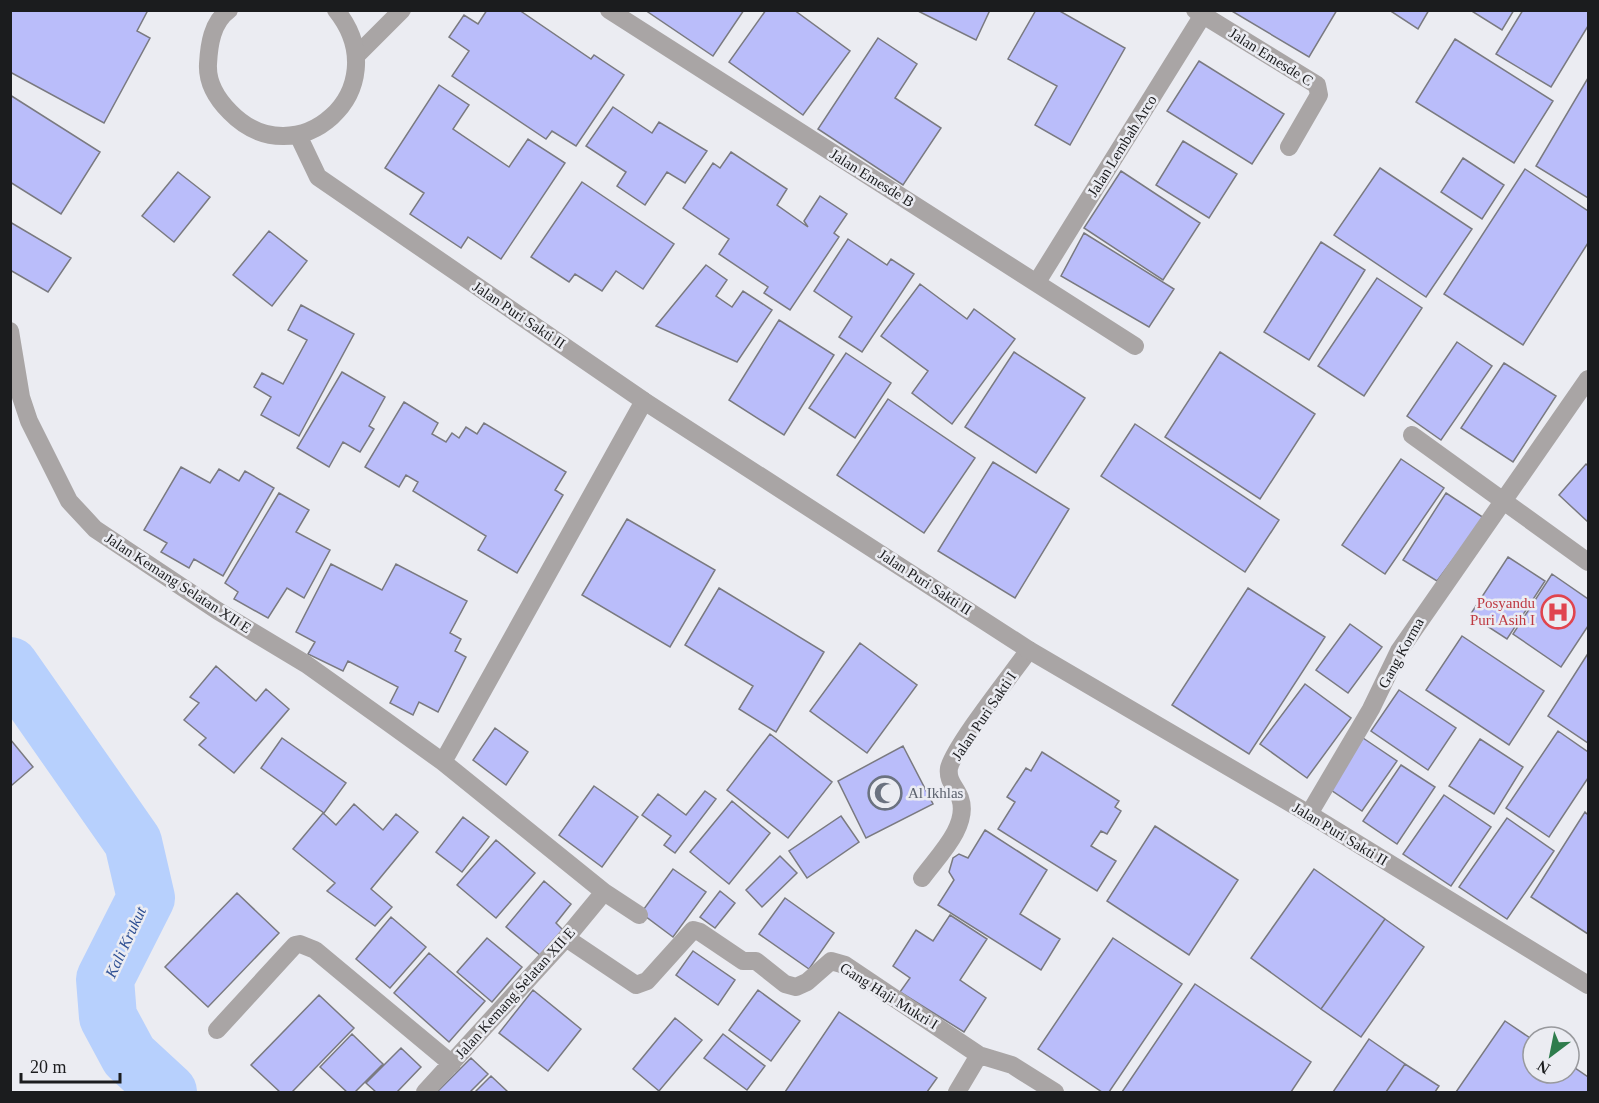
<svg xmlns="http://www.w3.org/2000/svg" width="1599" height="1103" viewBox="0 0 1599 1103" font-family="'Times New Roman',serif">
<rect width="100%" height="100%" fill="#ebecf2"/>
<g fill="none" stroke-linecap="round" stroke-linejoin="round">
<path stroke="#b7d0fd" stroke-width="58" d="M10 666 133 842 146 898 105 979 108 1017 129 1056 168 1092"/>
</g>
<path fill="#babdfa" stroke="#7a7a80" stroke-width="1.5" d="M10 10H148L137 31 150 38 104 123 10 72Z
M487 10H519L591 59 594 55 624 75 576 146 552 131 546 139 452 76 469 51 449 37 464 15 478 24Z
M645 10H744L713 56Z
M766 10H794L850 51 803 115 729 62Z
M916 10H990L976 40Z
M1036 10H1058L1125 48 1070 145 1035 125 1057 86 1008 59Z
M1230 10H1337L1309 57Z
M1389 10H1429L1418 29Z
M1470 10H1514L1502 30Z
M1523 10H1588V26L1551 87 1496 54Z
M878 38 917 64 895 98 941 128 903 185 818 129Z
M1455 39 1553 101 1514 163 1416 102Z
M1199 61 1284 114 1252 164 1167 111Z
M1588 78V198L1536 166Z
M439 85 469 105 453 129 509 167 528 139 565 163 501 259 468 237 461 248 410 214 424 193 385 168Z
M10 95 100 152 61 214 10 182Z
M613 107 652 133 659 122 707 151 685 183 667 172 645 205 617 186 626 172 586 146Z
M1183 141 1237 174 1209 218 1156 185Z
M731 152 787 189 777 205 808 227 804 221 820 196 847 214 834 233 839 237 790 310 764 293 768 287 719 254 729 239 683 208 713 163 720 168Z
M1463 158 1504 185 1482 219 1441 192Z
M1380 168 1472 229 1426 297 1334 235Z
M1525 169 1588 211V243L1523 345 1444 294Z
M1121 171 1200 223 1163 280 1084 228Z
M178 172 210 197 174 242 142 216Z
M582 182 674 244 643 289 616 271 602 291 575 274 569 282 531 257Z
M10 222 71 258 48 292 10 270Z
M269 231 307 261 272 306 233 275Z
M1084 233 1174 289 1149 327 1061 276Z
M848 239 887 265 891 259 914 274 862 352 839 337 852 317 814 291Z
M1321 242 1365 270 1309 360 1264 332Z
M706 265 727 280 716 296 732 307 743 291 772 310 737 362 656 326Z
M1377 278 1422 308 1364 396 1318 366Z
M920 284 967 319 974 309 1015 339 952 424 912 393 928 371 881 336Z
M301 305 354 334 299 436 261 415 271 397 254 387 262 373 283 384 307 340 288 330Z
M779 320 834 355 784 435 729 400Z
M1457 342 1492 366 1441 440 1407 416Z
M1014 352 1085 398 1036 473 965 427Z
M1220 352 1315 414 1260 499 1165 437Z
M846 353 891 383 855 438 809 408Z
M1504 363 1556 396 1513 462 1461 428Z
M342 372 385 397 369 426 374 429 360 452 343 442 329 467 297 448Z
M888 399 975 458 924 533 837 475Z
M404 402 438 423 432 434 446 442 452 433 459 438 466 427 477 434 484 423 566 472 555 490 563 495 517 573 478 550 486 536 413 491 418 482 406 475 399 487 365 467Z
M1135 424 1279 520 1245 572 1101 476Z
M1401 459 1444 488 1385 574 1342 545Z
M993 462 1069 509 1015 598 938 551Z
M1586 464 1588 466V522L1559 495Z
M181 467 210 483 219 469 239 481 245 471 274 488 223 576 194 559 189 568 161 552 167 543 144 530Z
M279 493 309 510 296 532 330 550 304 598 287 588 268 618 234 599 238 592 225 583Z
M1446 493 1484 518 1437 581 1403 560Z
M627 519 715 570 670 647 582 595Z
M1508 557 1545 581 1507 639 1470 615Z
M331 564 382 590 396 564 467 601 450 633 461 639 455 651 466 657 438 712 419 702 413 715 390 703 398 687 348 661 343 671 308 654 315 642 296 632Z
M1552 574 1588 599V626L1561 667 1513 634Z
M719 588 824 652 776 732 739 709 753 686 685 645Z
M1248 588 1325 637 1249 754 1172 705Z
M1350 624 1382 647 1348 693 1316 670Z
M1462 636 1544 691 1509 745 1426 690Z
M860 643 917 685 867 753 810 711Z
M1587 655 1588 656V743L1548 716Z
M216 666 256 701 266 689 289 709 234 773 199 745 206 738 184 720 199 703 190 697Z
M1305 684 1351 718 1307 778 1260 744Z
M1399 690 1456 728 1428 770 1371 731Z
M495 728 528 752 506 785 473 760Z
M1558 731 1588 752V778L1549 837 1506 808Z
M770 734 832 782 788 838 727 790Z
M282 738 346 783 324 813 261 768Z
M1363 738 1397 761 1362 811 1328 788Z
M10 739 33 767 12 785 10 783Z
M1480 739 1523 767 1494 814 1449 786Z
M903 746 933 804 866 838 838 781Z
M1042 752 1119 801 1115 807 1121 811 1107 834 1101 831 1091 846 1116 861 1097 891 998 829 1015 802 1007 797 1026 768 1031 771Z
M1401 765 1435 787 1397 844 1363 821Z
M594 786 638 817 602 867 559 835Z
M705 791 716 799 675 853 664 845 671 836 642 815 658 794 686 815Z
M1444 795 1491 827 1451 886 1403 854Z
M732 801 770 833 729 884 690 852Z
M354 804 383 830 396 814 418 832 371 889 392 907 375 926 327 891 335 883 293 849 323 813 336 825Z
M1585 812 1588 815V934L1531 897Z
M841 816 859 842 807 878 789 851Z
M463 817 489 837 462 872 436 852Z
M1507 818 1554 851 1507 919 1459 887Z
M1155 826 1238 880 1189 955 1107 901Z
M985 830 1047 870 1020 914 1060 939 1041 970 938 905 954 880 949 872 953 858 959 854 968 858Z
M496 840 535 873 496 918 457 885Z
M780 856 797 873 762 907 746 890Z
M673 869 706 892 673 937 641 913Z
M1314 869 1385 919 1321 1009 1251 958Z
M544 881 571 904 556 923 563 930 541 956 506 927Z
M720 891 735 903 715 928 700 917Z
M237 893 279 933 208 1007 165 967Z
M785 898 834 933 809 969 759 934Z
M950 915 987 939 960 980 986 998 964 1032 900 992 910 978 893 966 916 930 933 941Z
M391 917 426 947 390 988 356 959Z
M1385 919 1424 947 1361 1037 1321 1009Z
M487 938 522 967 492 1002 457 972Z
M1113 938 1182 984 1109 1092H1102L1038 1049Z
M693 951 735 980 718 1005 676 975Z
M429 953 485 1001 449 1042 394 993Z
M1195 984 1311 1062 1291 1092H1122Z
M533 990 581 1029 548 1071 499 1033Z
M758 990 800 1021 771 1061 729 1030Z
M319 995 354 1028 292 1092H280L251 1065Z
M839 1012 937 1078 927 1092H785Z
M675 1018 702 1040 659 1091 633 1069Z
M1505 1021 1533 1040V1073H1569V1064L1588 1077V1092H1456Z
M352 1034 383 1064 355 1092H347L320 1067Z
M723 1034 765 1066 747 1090 704 1058Z
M1369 1039 1405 1064 1386 1092H1333Z
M401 1048 421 1067 397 1092H376L366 1083Z
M471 1058 488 1074 470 1092H437Z
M1405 1064 1439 1086 1435 1092H1386Z
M491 1076 508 1092H475Z"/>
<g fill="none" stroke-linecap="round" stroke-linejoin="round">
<path stroke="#a9a5a5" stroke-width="18" d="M609 10 1135 346
M1195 10 1317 85 1319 95 1289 147
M357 55 402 10
M1037 282 1206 10
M10 331 21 397 29 421 69 501 95 529 218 611 306 664 386 721 443 762 604 892 639 915
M1412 435 1588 562
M443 762 644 401
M1309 814 1371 709 1399 651 1588 379
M922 878C937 857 970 826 960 798 956 787 947 781 949 768 955 745 1012 674 1029 650
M566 938 636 985 647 981 693 930 700 932 743 961H756L785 984 796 987 807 982 831 961 845 965 979 1055 1012 1065 1055 1092
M217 1030 295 945 300 944 315 950 452 1064
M425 1092 566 938 604 892
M957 1092 979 1055"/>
<path stroke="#a9a5a5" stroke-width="18" d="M229 10C212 22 209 45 208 64 207 82 217 99 230 112 296 180 400 90 336 10
M298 135 318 177 644 401 1029 650 1309 814 1588 985"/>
</g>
<defs>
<g id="hospital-ring" transform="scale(1.725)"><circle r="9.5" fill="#ebecf2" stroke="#e0444e" stroke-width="1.5"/><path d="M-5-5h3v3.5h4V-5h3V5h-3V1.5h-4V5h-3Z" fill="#e0444e"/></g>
<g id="mosque-ring" transform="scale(1.725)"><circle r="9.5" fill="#ebecf2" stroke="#6b7280" stroke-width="1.5"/><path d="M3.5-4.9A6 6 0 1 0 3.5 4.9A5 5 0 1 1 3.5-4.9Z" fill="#6b7280"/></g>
</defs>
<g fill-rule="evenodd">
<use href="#hospital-ring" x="1558" y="612"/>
<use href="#mosque-ring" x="885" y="793"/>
</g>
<g text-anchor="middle" stroke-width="5" stroke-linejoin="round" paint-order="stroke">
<g font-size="15" fill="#1b1c1e" stroke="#ebecf2">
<text transform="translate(1271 57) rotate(32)" y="5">Jalan Emesde C</text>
<text transform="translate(1122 146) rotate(-58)" y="5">Jalan Lembah Arco</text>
<text transform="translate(872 178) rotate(32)" y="5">Jalan Emesde B</text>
<text transform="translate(519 315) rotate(34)" y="5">Jalan Puri Sakti II</text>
<text transform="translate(925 582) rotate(33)" y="5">Jalan Puri Sakti II</text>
<text transform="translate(178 583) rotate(33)" y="5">Jalan Kemang Selatan XII E</text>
<text transform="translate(1401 653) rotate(-61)" y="5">Gang Korma</text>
<text transform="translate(984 716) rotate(-56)" y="5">Jalan Puri Sakti I</text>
<text transform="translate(1340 834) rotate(31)" y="5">Jalan Puri Sakti II</text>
<text transform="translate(515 993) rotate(-48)" y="5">Jalan Kemang Selatan XII E</text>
<text transform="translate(889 996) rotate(32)" y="5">Gang Haji Mukri I</text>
</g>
<g font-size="15" fill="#be3a42" stroke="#ebecf2" text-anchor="end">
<text x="1535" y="608">Posyandu<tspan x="1535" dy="17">Puri Asih I</tspan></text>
</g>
<g font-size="15" fill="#5b616d" stroke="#ebecf2" text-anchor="start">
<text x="908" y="798">Al Ikhlas</text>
</g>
<g font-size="16" font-style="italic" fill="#2f5093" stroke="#ebecf2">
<text transform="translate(125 942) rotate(-65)" y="6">Kali Krukut</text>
</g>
</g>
<rect width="1599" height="1103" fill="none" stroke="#1b1c1e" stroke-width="24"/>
<g transform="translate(1551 1055) rotate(212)"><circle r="28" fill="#ebecf2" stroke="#98999d" stroke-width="1.5"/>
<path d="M0-4.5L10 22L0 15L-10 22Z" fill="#2e7c4c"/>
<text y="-9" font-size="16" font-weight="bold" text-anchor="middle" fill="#1b1c1e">N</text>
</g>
<path d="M21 1073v9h99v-9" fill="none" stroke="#1b1c1e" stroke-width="3"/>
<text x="30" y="1073" font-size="18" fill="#1b1c1e" stroke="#ebecf2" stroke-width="4.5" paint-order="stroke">20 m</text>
</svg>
